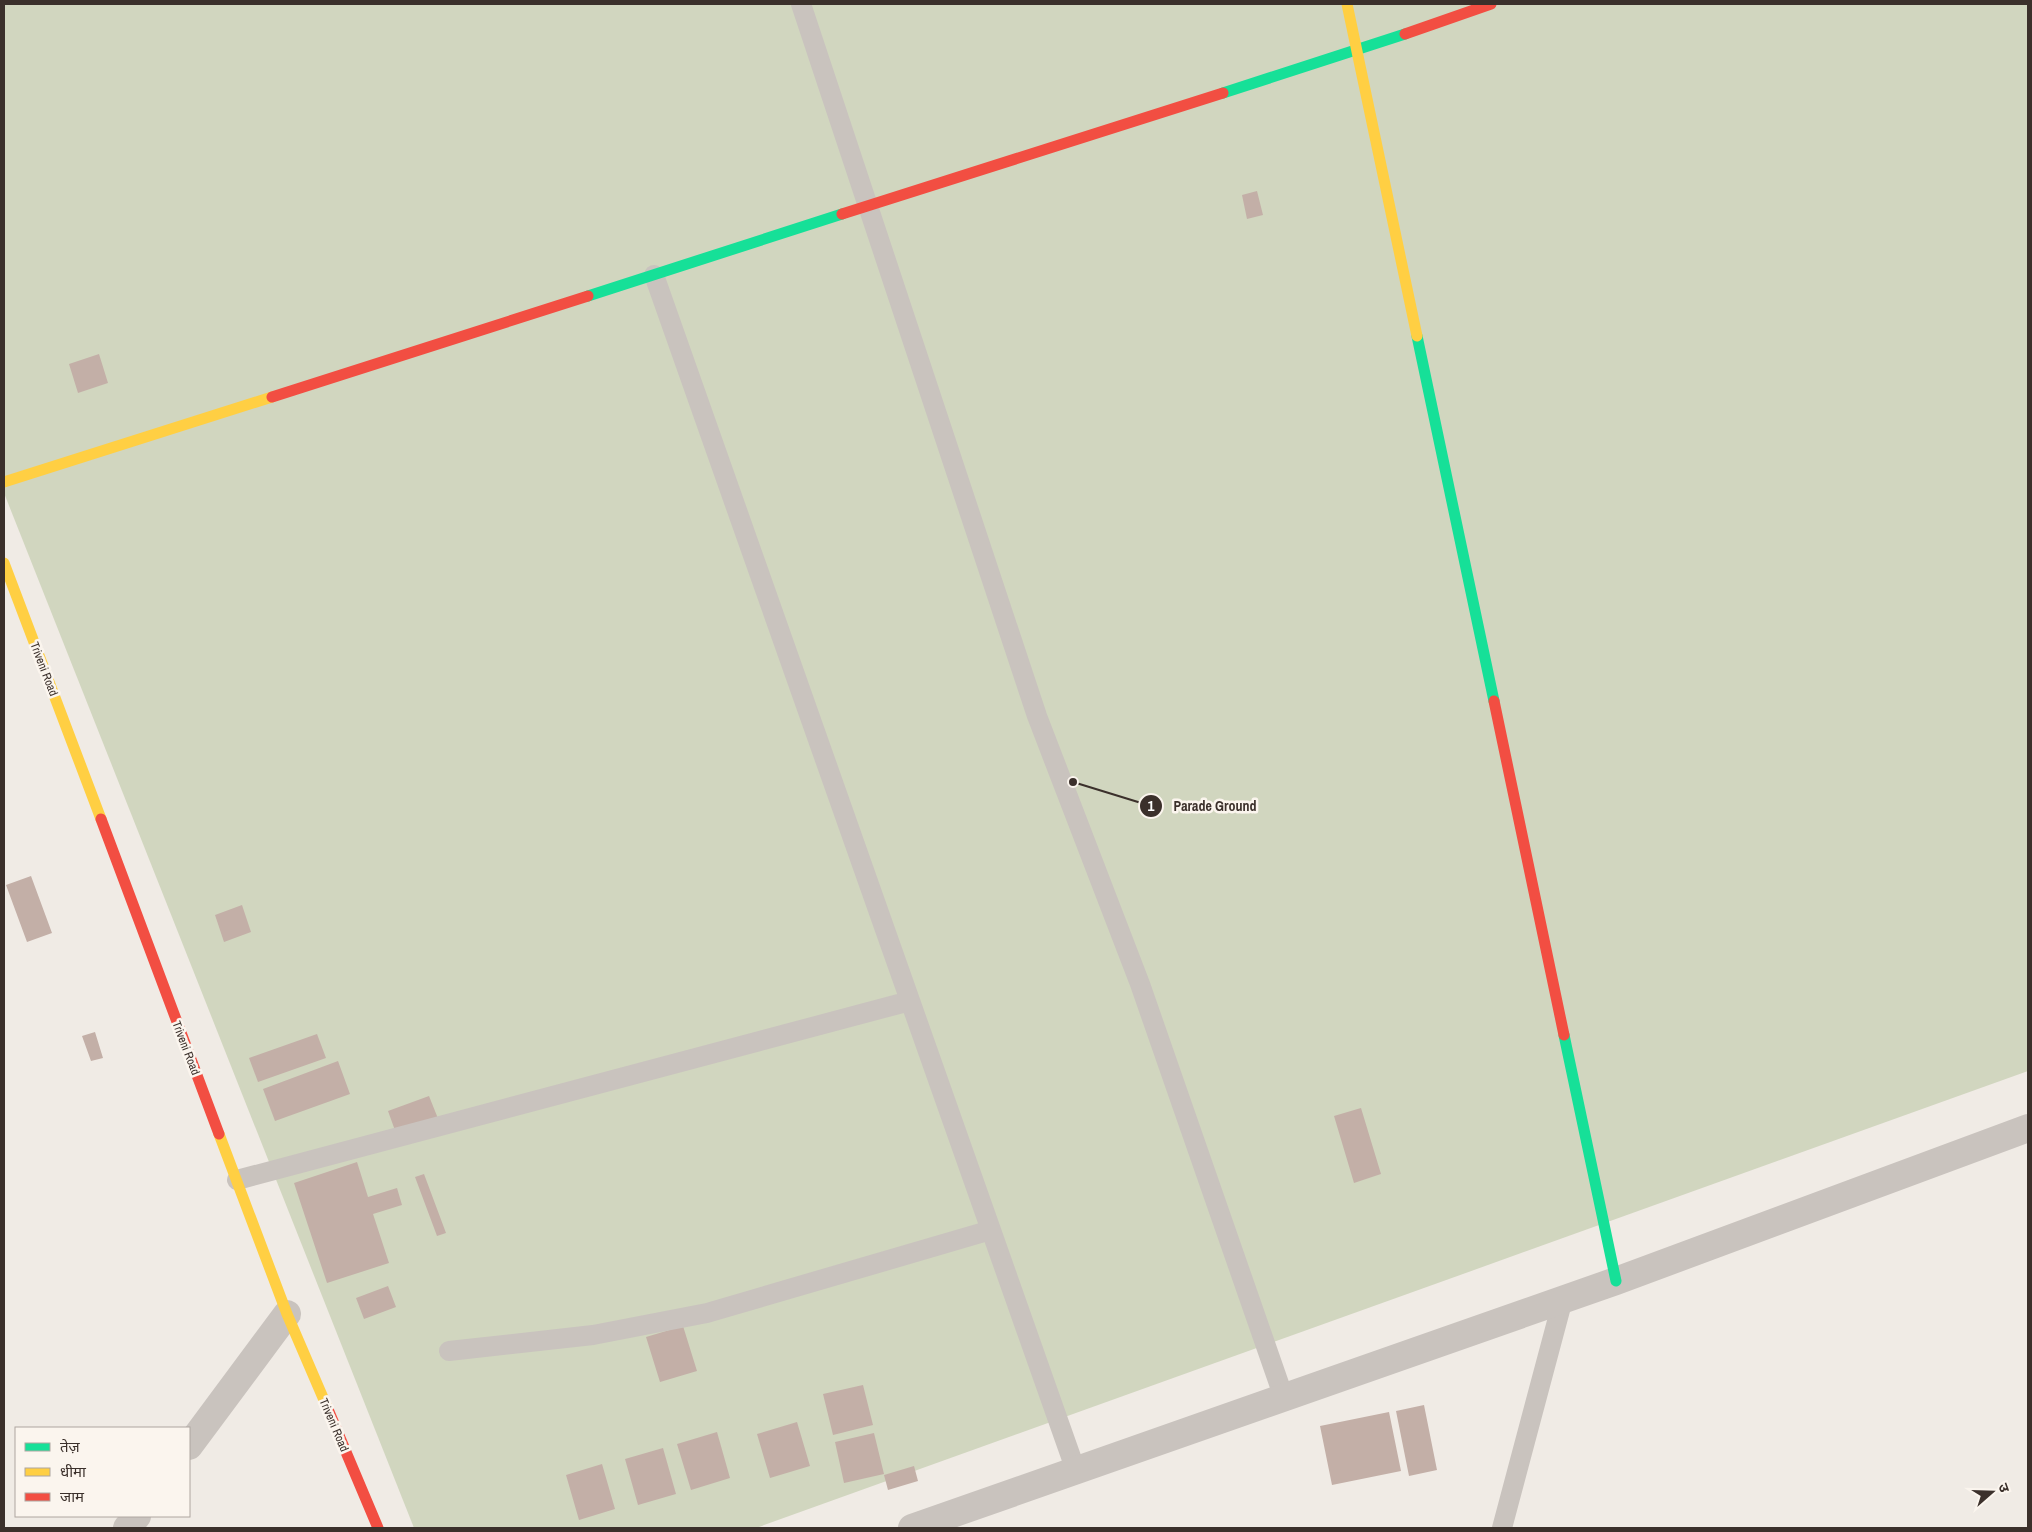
<svg xmlns="http://www.w3.org/2000/svg" width="2032" height="1532" viewBox="0 0 2032 1532" font-family="'Archivo Narrow','Noto Sans Devanagari',sans-serif">
<rect width="100%" height="100%" fill="#f0ebe5"/>
<path fill="#d1d6bf" d="M4 4H2028V1071L756 1528H414L4 493Z"/>
<path fill="#c3afa7" d="M1257 191 1263 215 1247 219 1242 195Z
M99 354 108 383 78 393 69 364Z
M31 876 52 933 27 942 6 885Z
M242 905 251 932 224 942 215 915Z
M95 1032 103 1058 91 1061 82 1036Z
M317 1034 326 1058 258 1082 249 1058Z
M338 1061 350 1094 275 1121 263 1089Z
M429 1096 439 1121 397 1136 388 1111Z
M1361 1108 1381 1174 1354 1183 1334 1116Z
M357 1162 368 1197 397 1188 402 1205 373 1214 389 1263 327 1283 294 1183Z
M424 1174 446 1233 437 1236 415 1177Z
M388 1286 396 1307 364 1319 356 1298Z
M683 1326 697 1371 660 1382 646 1337Z
M863 1385 873 1425 833 1435 823 1394Z
M1424 1405 1437 1470 1409 1476 1396 1411Z
M1389 1412 1401 1471 1332 1485 1320 1426Z
M797 1422 810 1466 770 1478 757 1434Z
M717 1432 730 1478 691 1490 677 1444Z
M874 1433 884 1474 844 1483 835 1442Z
M663 1448 676 1494 638 1505 625 1459Z
M602 1464 615 1509 579 1520 566 1475Z
M914 1466 918 1481 888 1490 884 1475Z"/>
<g fill="none" stroke-linecap="round" stroke-linejoin="round">
<path stroke="#c9c3be" stroke-width="20" d="M801 4 1037 716 1140 984 1284 1398
M654 275 1076 1471
M237 1180 910 1001
M449 1351 593 1335 707 1313 991 1230
M1502 1528 1563 1299"/>
<path stroke="#c9c3be" stroke-width="28" d="M189 1446 287 1314
M127 1528 137 1516
M912 1528 1616 1281 2028 1128"/>
<path stroke="#16e098" stroke-width="11" d="M1223 93 1405 34
M588 296 842 214
M1417 336 1494 701
M1564 1035 1616 1281"/>
<path stroke="#ffcf43" stroke-width="11" d="M1347 4 1417 336
M4 482 272 397
M4 563 101 819
M219 1134 287 1314 327 1407"/>
<path stroke="#f24e42" stroke-width="11" d="M1405 34 1491 4
M842 214 1223 93
M272 397 588 296
M1494 701 1564 1035
M101 819 219 1134
M327 1407 378 1528"/>
</g>
<g text-anchor="middle" stroke-width="5" stroke-linejoin="round" paint-order="stroke">
<g font-size="12" fill="#3b302b" stroke="#fbf5ee">
<text transform="translate(44 669) rotate(69)" y="4">Triveni Road</text>
<text transform="translate(186 1048) rotate(69)" y="4">Triveni Road</text>
<text transform="translate(334 1425) rotate(67)" y="4">Triveni Road</text>
</g>
</g>
<path fill="none" stroke="#3b302b" stroke-width="2" d="M1073 782L1151 806"/>
<g fill="#3b302b" stroke="#fbf5ee" stroke-width="2">
<circle cx="1073" cy="782" r="5"/>
<circle cx="1151" cy="806" r="12"/>
</g>
<g font-size="15" text-anchor="middle" font-weight="bold" fill="#fff">
<text x="1151" y="811">1</text>
</g>
<g font-size="14" text-anchor="middle" font-weight="bold" fill="#3b302b" stroke="#fbf5ee" stroke-width="5" stroke-linejoin="round" paint-order="stroke">
<text x="1215" y="811">Parade Ground</text>
</g>
<rect width="2032" height="1532" fill="none" stroke="#3b302b" stroke-width="10"/>
<rect x="15" y="1427" width="175" height="90" fill="#fbf5ee" stroke="#aea6a0"/>
<rect x="25" y="1443" width="25" height="8" fill="#16e098" stroke="#aea6a0"/>
<text x="60" y="1452" font-size="15" fill="#3b302b">तेज़</text>
<rect x="25" y="1468" width="25" height="8" fill="#ffcf43" stroke="#aea6a0"/>
<text x="60" y="1477" font-size="15" fill="#3b302b">धीमा</text>
<rect x="25" y="1493" width="25" height="8" fill="#f24e42" stroke="#aea6a0"/>
<text x="60" y="1502" font-size="15" fill="#3b302b">जाम</text>
<g transform="translate(1992 1492) rotate(70)" stroke="#fbf5ee" stroke-width="4" paint-order="stroke">
<path d="M0-4L9 19L0 12L-9 19Z" fill="#3b302b"/>
<text y="-8" font-size="14" font-weight="bold" text-anchor="middle" fill="#3b302b">उ</text>
</g>
</svg>
